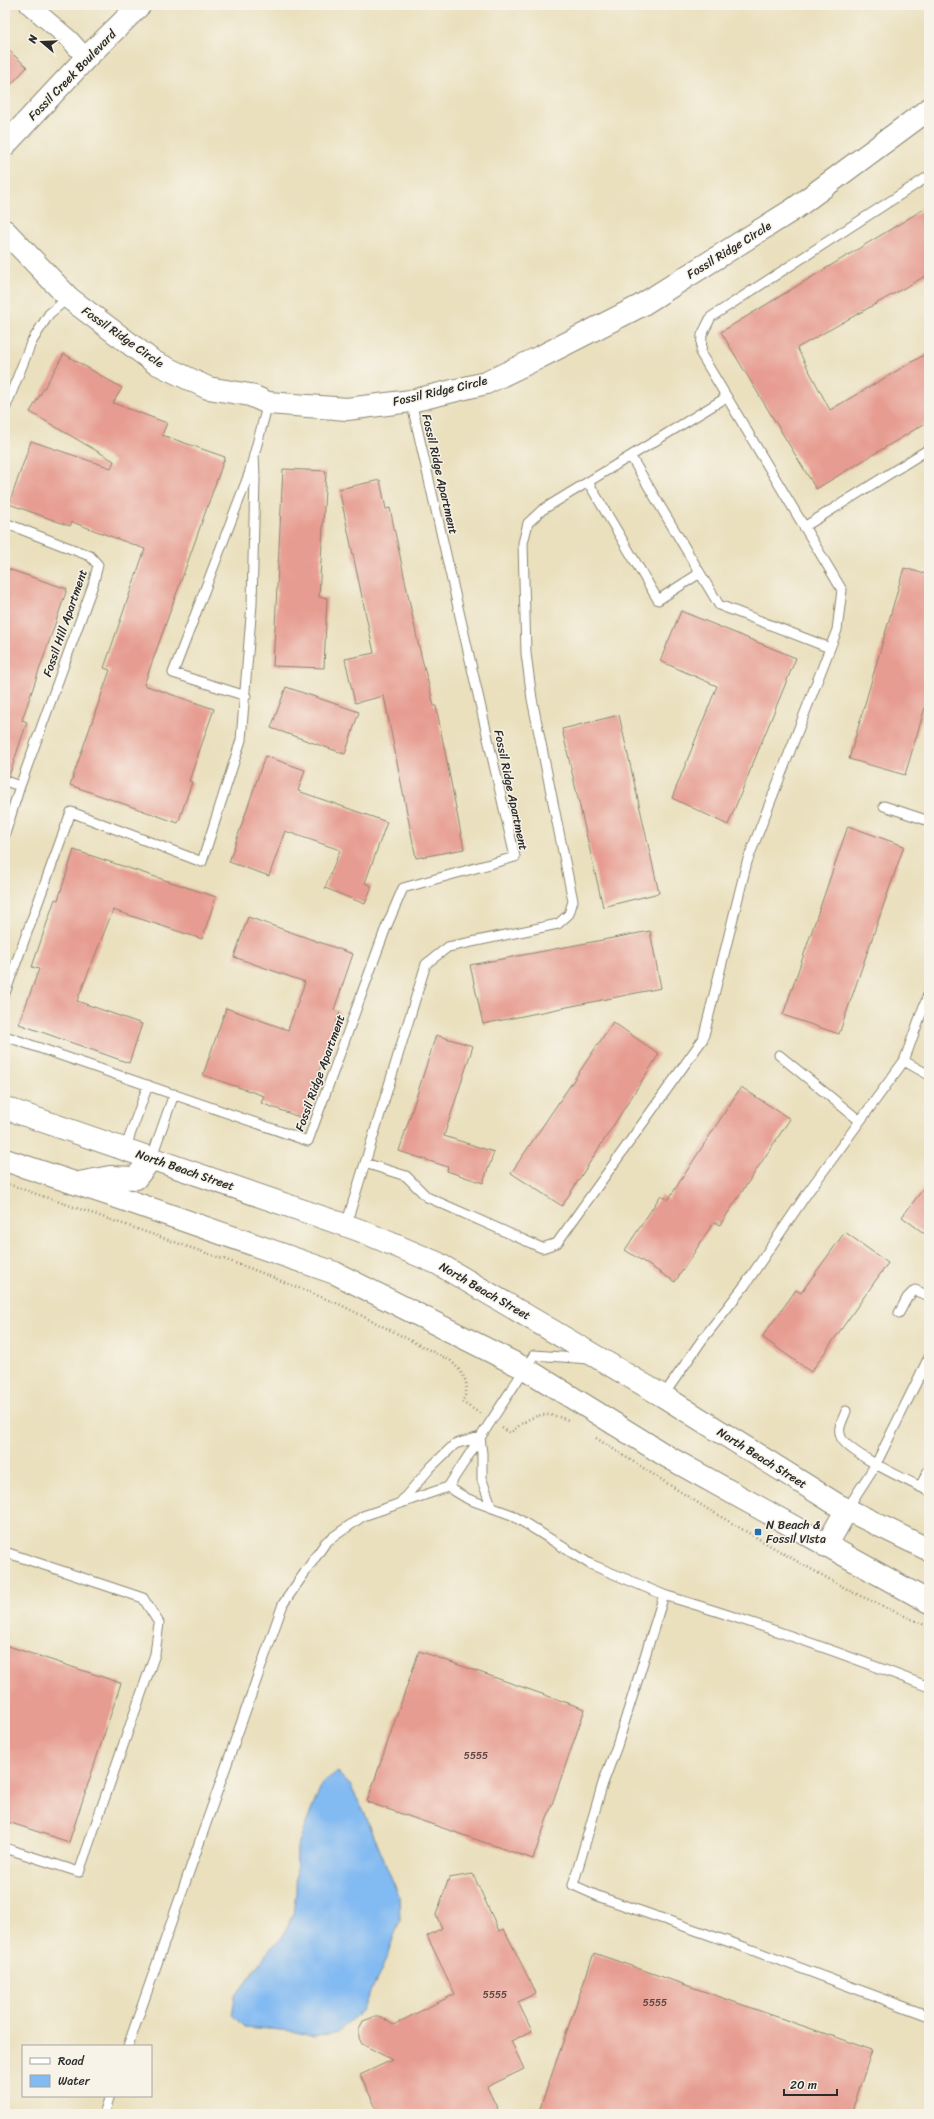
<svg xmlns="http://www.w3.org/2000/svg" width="934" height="2119" viewBox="0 0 934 2119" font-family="Sriracha,sans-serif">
<rect width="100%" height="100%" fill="#f7f3e8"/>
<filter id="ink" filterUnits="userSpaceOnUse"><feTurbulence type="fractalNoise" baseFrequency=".025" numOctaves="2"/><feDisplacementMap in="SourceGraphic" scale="8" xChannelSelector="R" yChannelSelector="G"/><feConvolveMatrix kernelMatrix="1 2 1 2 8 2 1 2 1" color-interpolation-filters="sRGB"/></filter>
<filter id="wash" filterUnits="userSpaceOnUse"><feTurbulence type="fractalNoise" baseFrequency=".012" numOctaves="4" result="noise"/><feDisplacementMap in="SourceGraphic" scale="16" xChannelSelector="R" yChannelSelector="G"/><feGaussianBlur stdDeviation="0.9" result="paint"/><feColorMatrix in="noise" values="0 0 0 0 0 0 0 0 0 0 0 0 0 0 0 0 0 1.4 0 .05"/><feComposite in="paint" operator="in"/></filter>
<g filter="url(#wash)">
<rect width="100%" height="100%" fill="#eae0be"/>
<path fill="#82baf2" stroke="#56728e" d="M337 1772 350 1785 364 1812 399 1896 400 1920 382 1969 361 2011 338 2032 314 2037 293 2031 244 2027 232 2015 235 1997 266 1954 283 1936 293 1914 296 1892 297 1847 322 1783Z"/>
<g id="blocks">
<path fill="#e79c91" d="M5 47 27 67 5 91Z
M929 206V274L797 348 830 410 929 352V421L816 489 721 332Z
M64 354 122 388 113 403 167 423 162 435 225 457 144 685 214 709 189 781 192 782 178 823 70 785 110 670 104 668 145 549 72 522 70 526 9 504 31 441 111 468 114 461 30 412Z
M283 469 326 471 319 597 327 598 324 668 273 666Z
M380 480 386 509 390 508 418 643 434 706H436L464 849 416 858 384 696 355 703 345 659 374 653 339 489Z
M5 568 67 589 22 720 27 722 9 776 5 775Z
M904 568 929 575V694L905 775 849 759Z
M681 611 796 658 728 825 672 798 717 686 660 661Z
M286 687 359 712 345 754 271 728Z
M619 715 659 893 603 907 562 729Z
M265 756 305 770 298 791 387 822 365 883 372 886 365 904 325 888 340 850 285 831 269 876 229 862Z
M848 826 904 846 839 1034 783 1015Z
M74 850 216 897 202 939 113 910 77 1001 142 1024 129 1063 19 1024 39 969 32 967 55 899 58 900Z
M248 917 353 954 334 1010 340 1012 302 1118 261 1103 264 1096 203 1075 226 1008 288 1030 305 982 234 957Z
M650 931 661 988 483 1024 470 965Z
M613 1022 659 1054 562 1206 511 1173Z
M436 1035 473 1046 444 1136 494 1152 483 1183 447 1171 448 1167 399 1151Z
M741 1087 790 1119 720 1225 714 1222 675 1282 625 1250 661 1195 668 1200Z
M929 1181V1237L902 1217Z
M845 1232 888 1263 811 1372 762 1337 796 1290 801 1293Z
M5 1645 121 1683 69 1842 5 1821Z
M419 1651 585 1709 533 1859 367 1802Z
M473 1874 499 1931 504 1929 536 1993 518 2002 532 2031 511 2041 524 2069 487 2087 500 2114H379L360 2075 392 2060 362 2044 359 2038V2029L363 2021 374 2017H382L393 2025 455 1994 427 1936 442 1928 436 1915 449 1878Z
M594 1953 872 2050 851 2114H538Z"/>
</g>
</g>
<g filter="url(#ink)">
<use href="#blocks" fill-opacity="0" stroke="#8a8674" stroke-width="1"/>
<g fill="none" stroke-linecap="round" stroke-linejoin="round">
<g stroke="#8a8674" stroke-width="11">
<path id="service" d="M5 409 31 343 49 314 68 298
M631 457 719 605 830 648
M588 482 658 600 700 573
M5 523 90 556 98 565 93 585 20 786 5 834
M804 527 929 449
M246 696 173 673 249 474 268 403
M5 781 20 786
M884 806 929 821
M5 993 71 812 202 862 241 740 252 604 255 477 254 454
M5 1036 308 1141 385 930 403 888 515 857 411 401
M779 1055 860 1121
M904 1061 929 1075
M125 1149 148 1085
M151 1159 174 1094
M365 1163 406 1176 427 1197 542 1248 557 1243 703 1039 747 862 837 630 842 590 701 354 702 335 711 317 929 176
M346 1225 426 964 448 947 558 924 569 914 573 901 532 699 526 653 523 543 528 523 542 510 727 397
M899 1313 907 1298 915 1290 929 1296
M663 1396 702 1340 745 1285 808 1192 904 1061 929 992
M846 1411C843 1420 837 1428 841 1437 848 1454 911 1482 929 1491
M448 1487 468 1499 512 1515 590 1564 664 1595 617 1746 603 1783 573 1885 600 1897 744 1947 929 2016
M920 1487 929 1469
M399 1504 431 1467 455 1444 480 1437 482 1453V1480L492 1508
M847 1509 876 1464 929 1357
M5 1552 143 1598 159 1623 155 1654 79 1872 5 1848
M664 1595C754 1622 842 1653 929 1687
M128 2046 283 1604 326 1542 363 1516 448 1487 534 1355 589 1359
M104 2114 110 2096"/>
</g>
<g stroke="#8a8674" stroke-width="20">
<path id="minor" d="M29 5 69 39 86 58"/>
</g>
<g stroke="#8a8674" stroke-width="24">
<path id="tertiary" d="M5 231 69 298 154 362 208 388 250 395 268 403 347 409 411 401 486 383 540 357 640 306 794 209 929 109"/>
</g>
<g stroke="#8a8674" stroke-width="24">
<path id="secondary" d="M5 145 86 58 140 5
M5 1108 359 1230 437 1263 663 1396 836 1504 929 1550
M5 1160 120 1198 335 1273 526 1369 668 1457 929 1602
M79 1183 110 1177 136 1178 151 1159
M826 1546 847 1509"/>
</g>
<path stroke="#8a8674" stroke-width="2.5" stroke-dasharray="1 3" stroke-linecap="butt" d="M926 507 929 509
M5 1183 252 1269 341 1305 451 1361C464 1374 472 1384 462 1402L481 1414
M502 1428 510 1433C531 1415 542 1410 568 1420
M596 1438 706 1508 793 1559 854 1593 929 1627"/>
<use href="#service" stroke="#fff" stroke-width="9"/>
<use href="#minor" stroke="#fff" stroke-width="18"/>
<use href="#tertiary" stroke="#fff" stroke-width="22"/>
<use href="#secondary" stroke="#fff" stroke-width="22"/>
</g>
</g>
<rect fill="#1f6fb2" stroke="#f7f3e8" stroke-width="1.5" x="754" y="1528" width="8" height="8" rx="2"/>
<g text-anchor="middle" stroke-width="3" stroke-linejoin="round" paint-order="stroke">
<g font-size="10" fill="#5a4744">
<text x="476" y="1759">5555</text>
<text x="495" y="1998">5555</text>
<text x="655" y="2006">5555</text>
</g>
<g font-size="12" fill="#2b2b2b" stroke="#f7f3e8">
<text transform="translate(72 75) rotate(-46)" y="4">Fossil Creek Boulevard</text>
<text transform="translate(729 250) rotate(-32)" y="4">Fossil Ridge Circle</text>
<text transform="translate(123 337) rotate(35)" y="4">Fossil Ridge Circle</text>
<text transform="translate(440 391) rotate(-13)" y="4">Fossil Ridge Circle</text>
<text transform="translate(440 474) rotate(77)" y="4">Fossil Ridge Apartment</text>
<text transform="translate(65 623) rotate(-71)" y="4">Fossil Hill Apartment</text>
<text transform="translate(511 790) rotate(78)" y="4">Fossil Ridge Apartment</text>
<text transform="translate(320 1073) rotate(-70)" y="4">Fossil Ridge Apartment</text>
<text transform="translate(185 1170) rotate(19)" y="4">North Beach Street</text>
<text transform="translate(485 1291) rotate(30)" y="4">North Beach Street</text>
<text transform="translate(762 1458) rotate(32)" y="4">North Beach Street</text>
</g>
<g font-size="12" fill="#2b2b2b" stroke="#f7f3e8" text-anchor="start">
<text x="766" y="1529">N Beach &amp;<tspan x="766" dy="14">Fossil Vista</tspan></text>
</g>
</g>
<rect width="934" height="2119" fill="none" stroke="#f7f3e8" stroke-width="20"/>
<rect x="22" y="2045" width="130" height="52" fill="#f7f3e8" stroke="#a5a39c"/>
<rect x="30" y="2058" width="20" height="6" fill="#ffffff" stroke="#a5a39c"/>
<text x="58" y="2065" font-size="12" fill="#2b2b2b">Road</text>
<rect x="30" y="2075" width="20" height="12" fill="#82baf2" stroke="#a5a39c"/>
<text x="58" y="2085" font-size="12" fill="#2b2b2b">Water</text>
<g transform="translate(42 42) rotate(289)" stroke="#f7f3e8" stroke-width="3" paint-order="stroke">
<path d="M0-3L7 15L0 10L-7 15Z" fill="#2b2b2b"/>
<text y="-6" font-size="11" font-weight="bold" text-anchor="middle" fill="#2b2b2b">N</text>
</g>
<path d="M784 2089v6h53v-6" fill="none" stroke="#2b2b2b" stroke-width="2"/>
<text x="790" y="2089" font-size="12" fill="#2b2b2b" stroke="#f7f3e8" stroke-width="3" paint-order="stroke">20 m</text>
</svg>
